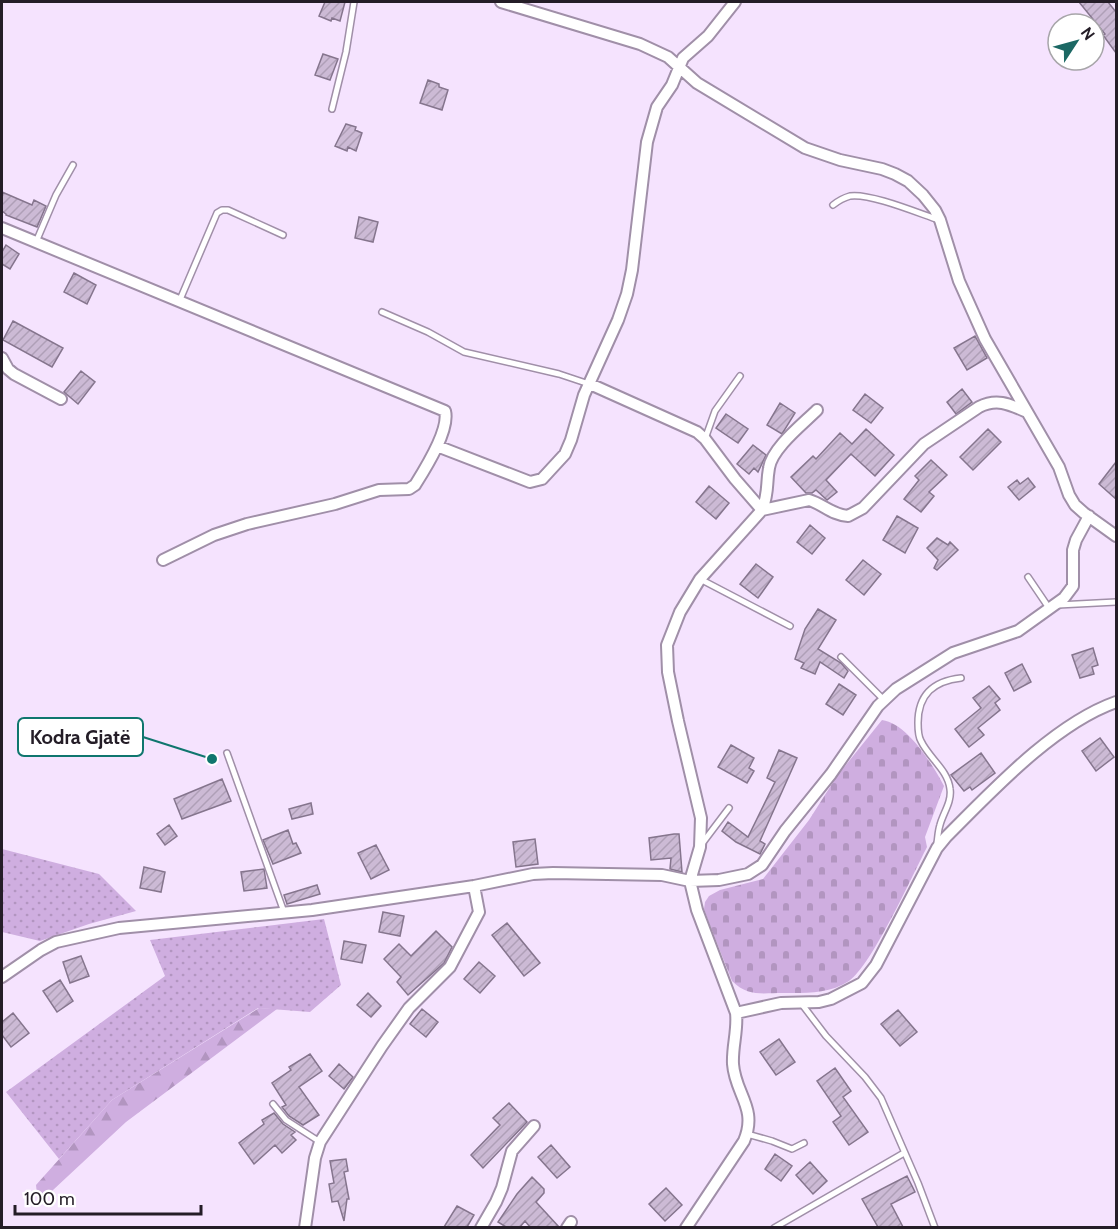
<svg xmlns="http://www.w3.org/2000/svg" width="1118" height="1229" viewBox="0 0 1118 1229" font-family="Cabin,sans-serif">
<defs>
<pattern id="grass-dots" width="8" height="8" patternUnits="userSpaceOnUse" patternTransform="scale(1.5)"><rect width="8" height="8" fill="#cfaee0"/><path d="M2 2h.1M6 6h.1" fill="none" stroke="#b295c0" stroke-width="1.8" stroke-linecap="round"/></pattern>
<pattern id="forest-firs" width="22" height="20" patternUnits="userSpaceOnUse" patternTransform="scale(1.5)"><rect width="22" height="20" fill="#cfaee0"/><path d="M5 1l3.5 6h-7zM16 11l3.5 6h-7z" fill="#b295c0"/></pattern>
<pattern id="cemetery-stones" width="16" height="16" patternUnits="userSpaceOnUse" patternTransform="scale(1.5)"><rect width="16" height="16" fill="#cfaee0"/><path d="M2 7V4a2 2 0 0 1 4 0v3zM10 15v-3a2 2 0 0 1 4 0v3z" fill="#b295c0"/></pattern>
<pattern id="building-hatch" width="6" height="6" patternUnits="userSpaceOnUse" patternTransform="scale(1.5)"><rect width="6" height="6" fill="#ccbad5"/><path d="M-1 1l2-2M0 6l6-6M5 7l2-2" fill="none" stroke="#af9fb7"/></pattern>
</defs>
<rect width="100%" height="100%" fill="#f5e3fe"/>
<path fill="url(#grass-dots)" d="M2 849 99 874 136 911 89 924 40 941 2 932Z
M324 919 341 985 310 1012 258 1008 112 1100 59 1159 6 1092 165 976 150 940Z"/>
<path fill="url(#forest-firs)" d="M259 1008 277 1009 126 1122 38 1204 36 1185 112 1100Z"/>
<path fill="url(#cemetery-stones)" d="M882 720C907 723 933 765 944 786L925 837 927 847C912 876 872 965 849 981 829 994 806 993 783 993 762 993 748 997 732 981L709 923 704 909 705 902 709 896 720 890 763 879 809 820 837 776Z"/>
<path fill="url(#building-hatch)" stroke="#85758d" stroke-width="1.5" d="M325 2H345L340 21 332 18 331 21 319 16Z
M1079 2H1108L1116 12V53L1103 35 1105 34Z
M323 54 338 59 330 80 315 75Z
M428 80 439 84V87L448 90 442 110 420 103Z
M346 124 356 127 355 130 362 133 356 151 348 147 347 151 335 146Z
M2 192 32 205 34 200 46 206 37 227 6 215V214L2 211Z
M359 217 378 222 373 242 355 238Z
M6 245 19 254 10 269 2 264V252Z
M74 273 96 285 87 304 64 292Z
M13 321 63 348 52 367 3 340Z
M975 336 987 358 967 370 954 348Z
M81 371 95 382 78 404 64 392Z
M962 389 972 402 956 414 947 402Z
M865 394 883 408 871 423 853 410Z
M780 403 795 413 782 434 767 425Z
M726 414 748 429 738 443 716 428Z
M866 429 894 455 875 476 851 454 826 480 837 492 827 500 816 490 812 493H806L791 477 813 456 816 459 840 433 852 444Z
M988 429 1001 442 973 470 960 457Z
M753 445 766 455 758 472 754 468 749 474 737 464Z
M931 460 947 475 929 492 934 496 921 512 904 499 919 480 915 476Z
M1116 462V499L1099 484Z
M1028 478 1035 487 1019 500 1008 487 1017 480 1020 484Z
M709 486 729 503 716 519 696 502Z
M897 516 918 528 905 553 883 540Z
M810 525 825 538 812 554 797 542Z
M937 538 948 545 950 542 958 550 937 570 934 568 938 560 927 548Z
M863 560 881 574 864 595 846 580Z
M756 564 773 577 758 598 740 584Z
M818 609 836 620 818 649 841 663 848 671 844 678 820 662 815 674 801 668 804 663 795 659 805 629Z
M1093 648 1098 665 1092 667 1094 674 1080 678 1072 655Z
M1022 664 1031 682 1014 691 1005 673Z
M839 684 856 695 843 715 826 704Z
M989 686 1000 699 995 703 1000 710 978 728 984 735 969 747 955 729 981 708 973 698Z
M1100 738 1114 757 1096 771 1082 751Z
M731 745 754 758 749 768 754 771 747 783 718 767Z
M779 750 797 758 760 841 765 844 760 854 736 842 722 831 728 822 748 837 775 782 767 778Z
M981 753 995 773 972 790 970 787 964 791 951 775Z
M222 779 231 801 182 819 174 799Z
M311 803 313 814 292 819 289 809Z
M169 825 177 836 165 845 157 834Z
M288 830 293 844 296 843 301 853 273 864 263 840Z
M674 834H679L682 872 670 869 671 858 651 860 649 838Z
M535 839 538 864 516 867 513 842Z
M376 845 389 870 371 879 358 853Z
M144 867 165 872 161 892 140 888Z
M264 869 267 888 244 891 241 872Z
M317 885 320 894 287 904 284 895Z
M383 912 404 916 400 936 379 932Z
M507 923 540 963 524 976 492 935Z
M436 931 452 947 444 963 408 995 397 982 401 977 384 959 399 944 411 956Z
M344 941 366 945 362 963 341 959Z
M81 956 89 976 70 983 63 962Z
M479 962 495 976 480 993 464 979Z
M60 980 73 1001 57 1012 43 991Z
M368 993 381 1006 371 1017 357 1005Z
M422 1009 438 1022 426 1037 410 1024Z
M898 1010 917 1032 900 1046 881 1024Z
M13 1013 29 1033 11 1047 2 1035V1022Z
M779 1039 795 1062 776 1075 760 1052Z
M310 1054 322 1071 299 1087 319 1115 303 1125 289 1116 282 1107 286 1105 272 1083 291 1070 289 1067Z
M339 1064 353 1077 344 1089 329 1076Z
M835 1068 851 1091 843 1097 868 1132 849 1145 833 1122 841 1116 817 1081Z
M509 1103 527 1122 483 1168 471 1155 500 1125 493 1118Z
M274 1113 283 1124 295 1132 291 1135 296 1140 282 1153 275 1145 254 1164 239 1143 264 1124 262 1120Z
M551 1145 570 1167 557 1178 538 1157Z
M775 1154 792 1166 781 1181 765 1169Z
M346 1159 348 1171 344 1172 349 1199H347L344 1221 338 1201 332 1202 329 1184 334 1183 330 1161Z
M810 1162 827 1181 813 1194 796 1175Z
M907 1176 915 1192 891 1204 903 1227H878L862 1199Z
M532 1177 544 1189V1193L536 1202 559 1227H530L525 1221 520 1227H506L498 1222 517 1194Z
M666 1188 682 1205 665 1221 649 1204Z
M457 1206 474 1215 467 1227H444Z"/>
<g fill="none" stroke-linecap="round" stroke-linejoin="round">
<g stroke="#a08fa8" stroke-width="8">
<path id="lane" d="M332 109 346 52 354 2
M833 205C838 201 843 198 850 196 870 193 918 213 939 220
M36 242 56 195 73 165
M179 302 217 213 222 210H228L283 235
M382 312 428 332 464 352 559 374 589 384
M705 439 715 411 740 376
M1028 577 1049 608
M700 579 790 626
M1058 605 1116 602
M841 657 884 700
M227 753 284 912
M937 843C938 837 938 831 940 825 943 813 952 802 950 789 948 770 929 758 921 741 918 736 918 729 918 723 918 694 934 681 961 678
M701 845 729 808
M801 1003 826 1036 865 1077 881 1098 918 1183 935 1228
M273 1104 286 1120 320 1142
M747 1134 772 1141 792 1149 804 1143
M774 1228 904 1153"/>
</g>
<g stroke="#a08fa8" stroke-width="14">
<path id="street" d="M501 2 640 44 668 57 697 83 805 148 840 160 882 169 895 174 908 181 923 195 935 210 940 220 959 281 985 339 1059 467 1069 495 1075 505 1084 513 1116 536
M2 228 445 411C450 430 425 469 415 485L409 489 379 490 335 504 247 524 214 535 163 560
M2 358 8 369 14 374 61 399
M590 384 697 432 705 439 735 479 762 510C769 492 766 485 769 468 772 448 803 424 817 410
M437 446 530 482 542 479 565 454 571 440 584 395 618 320 627 294 632 270 647 142 657 107 672 85 683 58 708 36 735 2
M2 977 41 950 56 942 119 928 312 910 474 886 533 874 553 873 662 875 690 881 719 880 748 874 762 865 785 831 831 774 878 706 896 689 953 653 1018 631 1064 598 1073 586V550L1076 540 1089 516
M736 1013 781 1003 819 1002 831 999 862 983 876 965 937 848 946 837C993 790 1054 724 1116 702
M305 1228 315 1158 320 1142 382 1046 409 1008 450 967 479 912 474 886
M481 1228 496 1202 502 1188 512 1151 534 1126
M567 1228 571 1222
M686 1228 744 1141C758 1108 735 1094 733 1064 732 1047 738 1030 736 1013L697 910 690 881 700 847 701 818 678 721 668 672 667 645 680 612 700 579 762 510 809 500C823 504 832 515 848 516L863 508 924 444 979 407C997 398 1009 404 1027 412"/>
</g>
<use href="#lane" stroke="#fff" stroke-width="5"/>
<use href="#street" stroke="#fff" stroke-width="10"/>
</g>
<path fill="none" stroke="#0f766e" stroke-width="2" d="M212 759L143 737"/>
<circle fill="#0f766e" stroke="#fff" stroke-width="2" cx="212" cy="759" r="6"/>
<rect fill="#fff" stroke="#0f766e" stroke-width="2" x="18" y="718" width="125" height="38" rx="6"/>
<g font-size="20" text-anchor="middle" font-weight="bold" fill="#241d27">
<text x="80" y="744">Kodra Gjatë</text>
</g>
<rect width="1118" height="1229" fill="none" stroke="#241d27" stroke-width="6"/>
<g transform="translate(1076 42) rotate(54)"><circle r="28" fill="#ffffff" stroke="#a7a5a9" stroke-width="1.5"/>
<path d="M0-4.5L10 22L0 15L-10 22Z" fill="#1c6864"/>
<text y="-9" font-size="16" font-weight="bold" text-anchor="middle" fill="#241d27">N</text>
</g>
<path d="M15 1205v9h186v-9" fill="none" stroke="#241d27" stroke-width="3"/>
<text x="24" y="1205" font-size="18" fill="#241d27" stroke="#ffffff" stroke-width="4.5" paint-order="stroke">100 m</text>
</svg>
